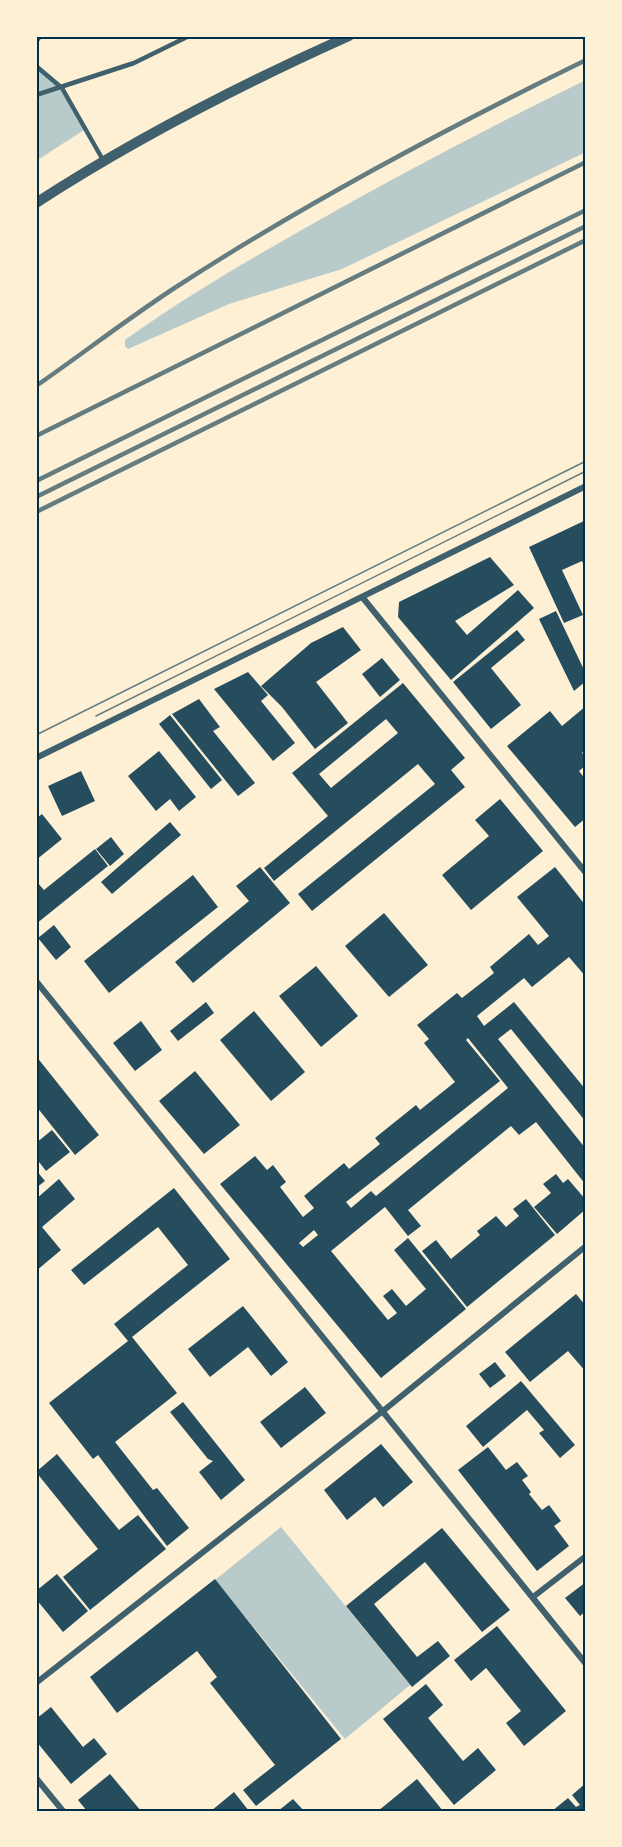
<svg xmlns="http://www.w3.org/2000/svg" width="622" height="1847" viewBox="0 0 622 1847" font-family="'Noto Serif',serif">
<rect width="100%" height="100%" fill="#fdf0d5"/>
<path fill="#b9caca" d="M36 66 62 88 84 130 36 161Z
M586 80V152L342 269 229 304 128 349 125 346V340C183 298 245 262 307 227 398 175 491 126 586 80Z
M281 1527 410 1685 345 1739 215 1580Z"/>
<path fill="#264d5e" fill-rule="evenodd" d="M586 520V570L582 561 562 570 583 615 564 623 529 547Z
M490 557 514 585 455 621 467 635 518 590 534 608 451 680 398 617 399 602Z
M556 611 586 674V681L574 691 539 619Z
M343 627 361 650 316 682 348 723 315 749 282 707 261 686 311 643Z
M517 630 525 640 491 668 521 705 491 729 453 682Z
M382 658 400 680 380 697 362 674Z
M248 672 268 695 261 701 295 743 273 761 214 689Z
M403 683 465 758 451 770 465 787 312 911 298 894 435 784 418 764 274 881 264 868 328 816 292 773ZM386 719 398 733 331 788 319 774Z
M199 699 220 727 213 731 255 783 238 796 172 714Z
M586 706V749L582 753 586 758V765L579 771 586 780V818L575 827 507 746 550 711 562 726Z
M170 715 222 780 211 789 159 724Z
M159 751 196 797 179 811 170 799 156 811 128 776Z
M81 771 95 801 62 816 48 786Z
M500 799 543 851 471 910 442 875 489 836 475 820Z
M42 814 62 839 36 860V819Z
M170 822 181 835 112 894 101 882Z
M111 837 124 854 110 866 96 849Z
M95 849 108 866 36 924V881L44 890Z
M260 867 290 903 193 983 175 962 249 901 236 886Z
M555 867 586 906V977L569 957 532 987 524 978 477 1016 484 1026 514 1002 586 1090V1122L511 1029 498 1039 586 1149V1185L536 1122 519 1135 511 1126 408 1210 421 1226 408 1236 385 1207 331 1251 388 1320 397 1313 383 1296 392 1289 406 1306 426 1289 394 1250 408 1238 466 1309 381 1378 220 1184 255 1156 267 1170 273 1165 286 1182 280 1187 303 1217 314 1208 304 1196 344 1163 349 1169 380 1144 375 1138 416 1105 420 1110 455 1082 424 1043 429 1039 417 1025 457 993 462 998 494 973 490 967 529 934 538 945 549 936 517 897ZM468 1038 508 1088 376 1196 371 1191 351 1208 346 1202 500 1081 466 1040ZM314 1230 318 1235 303 1247 299 1243Z
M193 875 218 907 109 993 84 961Z
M384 913 428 965 389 997 345 946Z
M54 925 71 947 56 960 38 938Z
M316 966 358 1016 321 1047 279 996Z
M206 1002 214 1013 178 1041 170 1031Z
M254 1011 305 1072 271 1101 220 1040Z
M141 1021 162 1050 135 1071 113 1043Z
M36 1056 99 1135 75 1155 36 1106Z
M195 1071 240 1125 204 1154 159 1101Z
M52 1130 70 1152 46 1171 36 1158V1143Z
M36 1170 45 1181 36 1188Z
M556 1174 563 1183 568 1179 586 1200V1209L557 1234 534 1207 551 1193 543 1184Z
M59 1179 75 1199 42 1227 61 1250 36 1271V1199Z
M174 1188 230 1259 132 1337 177 1393 115 1442 153 1490 157 1488 189 1528 167 1546 98 1455 93 1459 49 1403 128 1341 114 1324 188 1265 158 1227 84 1285 71 1270Z
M526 1199 555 1235 467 1307 422 1251 436 1240 451 1259 480 1235 477 1231 496 1216 506 1227 519 1216 513 1209Z
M576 1294 586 1306V1372L568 1351 530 1382 505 1352Z
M243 1306 288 1362 271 1376 248 1347 210 1377 188 1349Z
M495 1362 506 1376 490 1388 479 1374Z
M521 1381 575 1445 560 1458 539 1433 544 1430 527 1410 483 1447 466 1426Z
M305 1387 326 1413 281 1448 260 1422Z
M183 1402 245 1480 221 1500 199 1472 213 1461 208 1459 170 1412Z
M381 1444 413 1482 383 1507 375 1497 347 1520 324 1490Z
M488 1447 506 1470 517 1462 528 1476 522 1480 531 1492 529 1494 542 1510 549 1505 561 1521 554 1526 569 1546 537 1571 458 1470Z
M57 1454 119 1530 138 1515 166 1549 90 1610 63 1577 98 1549 36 1472Z
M442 1528 510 1610 482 1632 425 1562 374 1604 417 1657 438 1641 450 1656 412 1687 346 1606Z
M57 1574 88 1611 63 1632 36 1599V1591Z
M215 1579 341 1739 256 1806 243 1790 275 1765 210 1683 217 1677 197 1651 117 1713 90 1677Z
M586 1582V1611L580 1616 565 1598Z
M497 1626 566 1711 524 1746 506 1723 521 1711 486 1668 471 1681 454 1660Z
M426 1684 443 1705 428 1718 463 1761 478 1748 496 1770 454 1805 383 1719Z
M51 1707 83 1747 94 1738 107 1754 71 1784 36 1741V1719Z
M110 1774 141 1811H87L78 1800Z
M417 1779 443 1811H378Z
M586 1783V1811H552L568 1798 576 1807 580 1805 572 1795Z
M234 1792 249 1811H211Z
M293 1799 304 1811H278Z"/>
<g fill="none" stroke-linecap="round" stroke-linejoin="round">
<path stroke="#3f606c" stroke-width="4.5" d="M36 42 40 36
M36 66 62 88 103 160
M36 95 134 63 189 36"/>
<path stroke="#3f606c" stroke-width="6" d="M363 598 586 873
M36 758 586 486
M36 981 586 1664
M533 1597 586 1556
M36 1683 383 1411 586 1246
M36 1778 63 1811"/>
<path stroke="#3f606c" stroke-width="10" d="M36 203C136 138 240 85 349 36"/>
<path stroke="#657d81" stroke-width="1.5" d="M96 716 586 471
M36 735 586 461"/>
<path stroke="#657d81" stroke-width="4.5" d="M36 386C82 354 126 320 173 289 305 203 445 129 586 60
M36 436 586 162
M36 481 586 210
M36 497 586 226
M36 512 586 240"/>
</g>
<rect width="622" height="1847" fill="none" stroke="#fdf0d5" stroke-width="75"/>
<rect x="38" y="38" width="546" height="1772" fill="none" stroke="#003049" stroke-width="2"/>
</svg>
